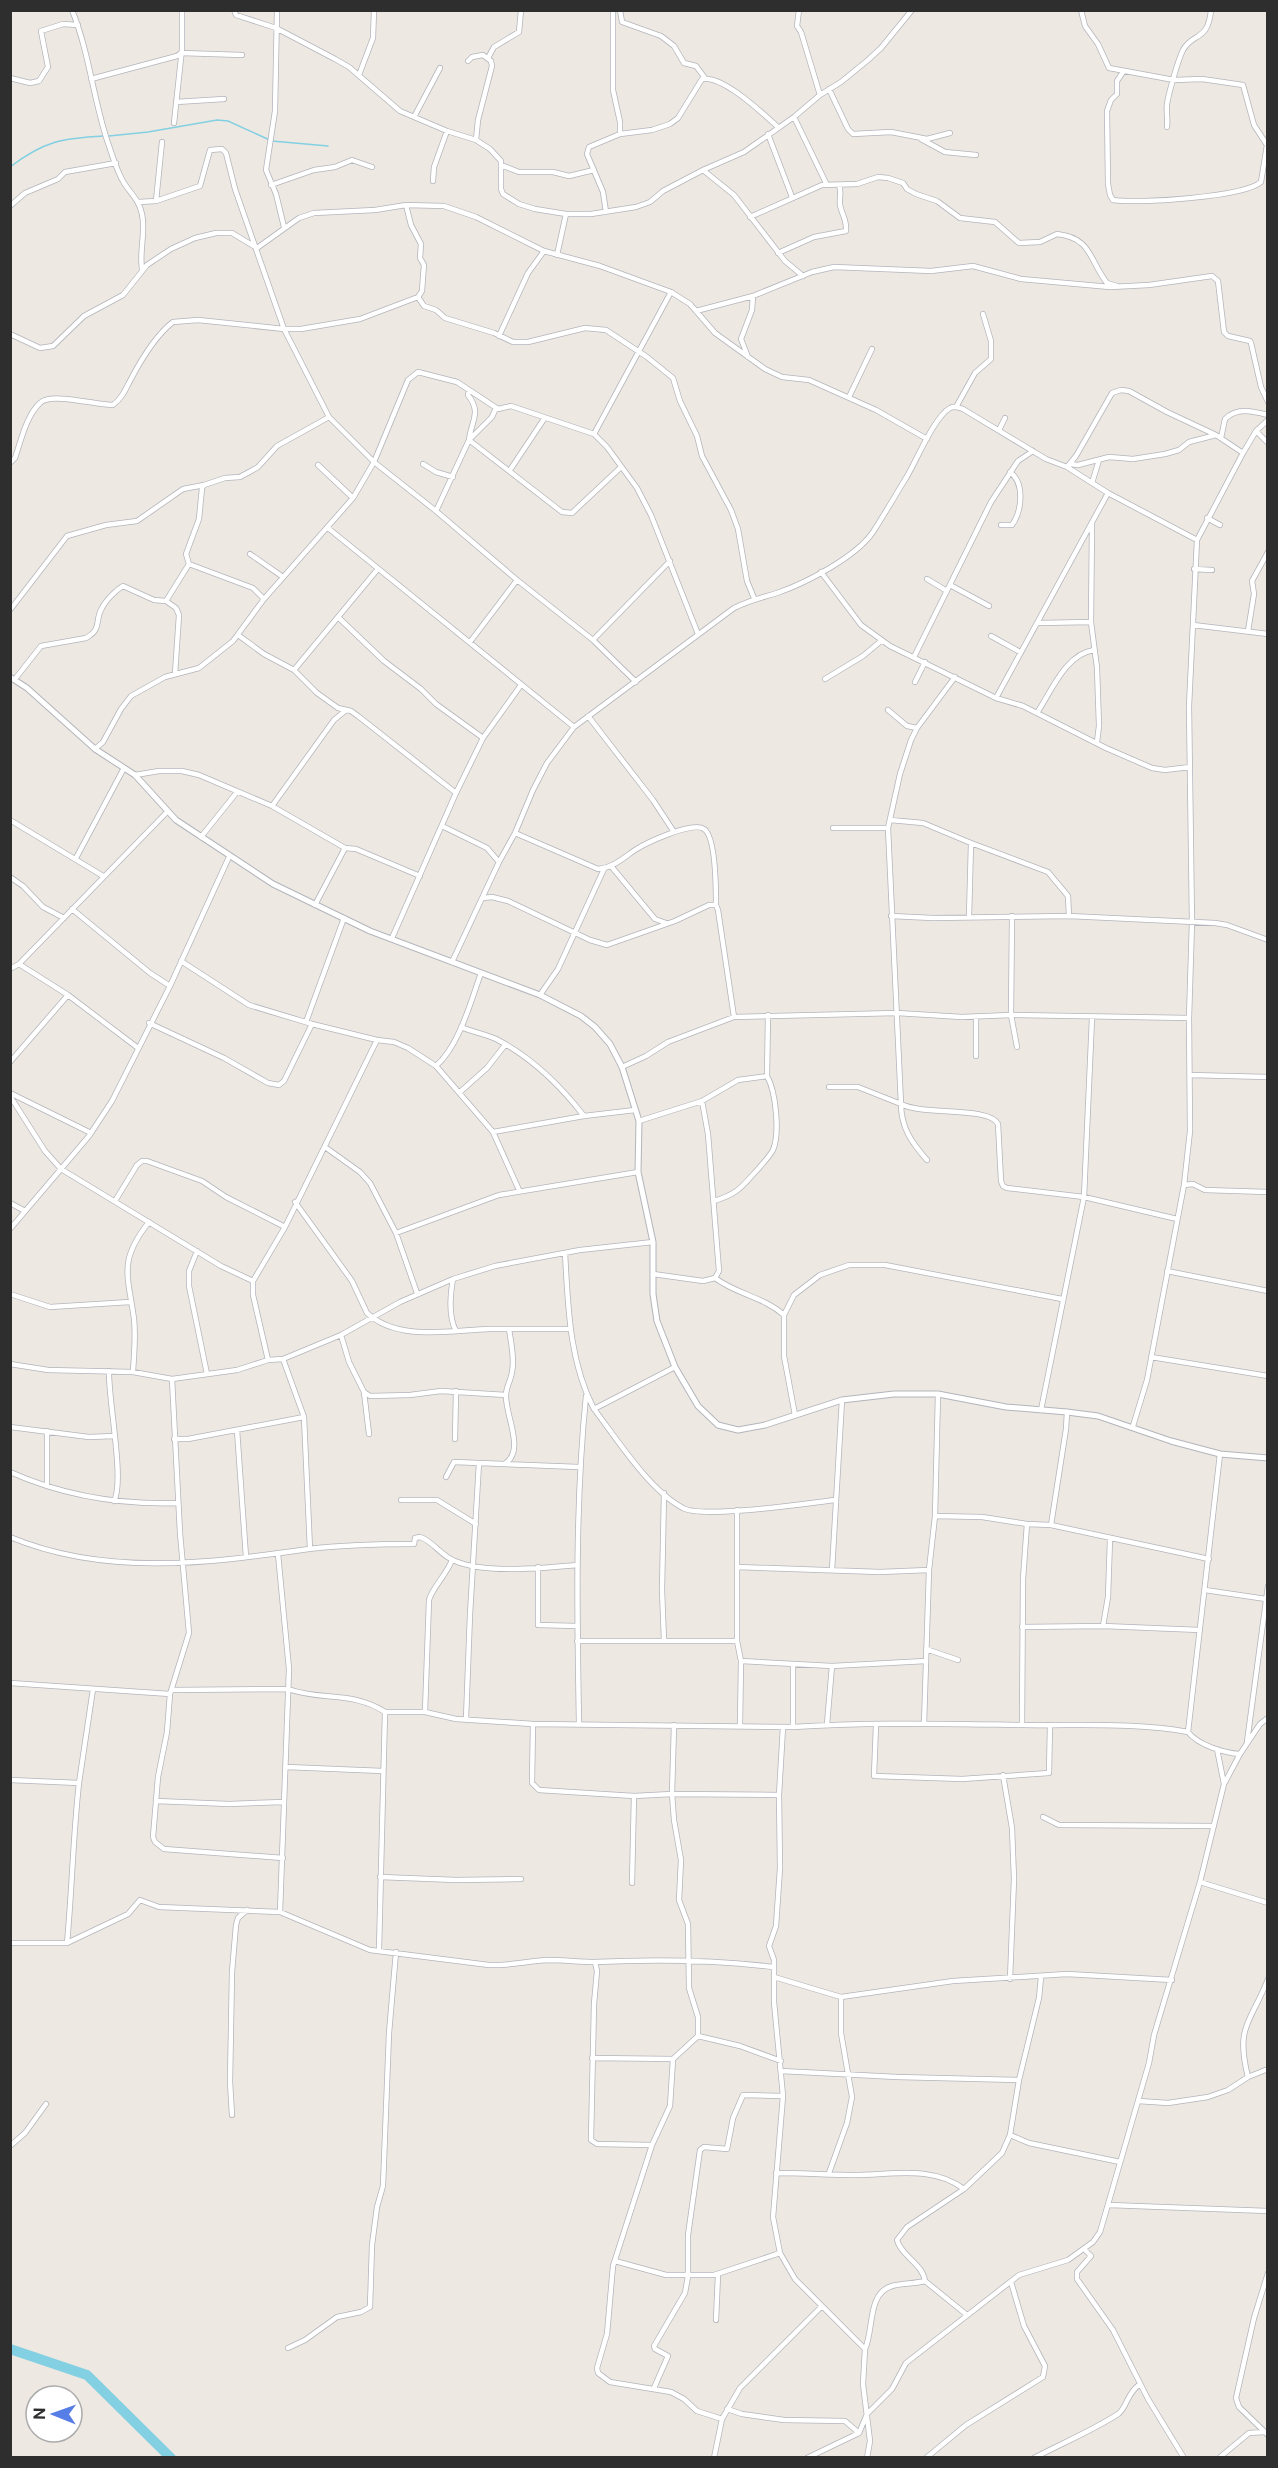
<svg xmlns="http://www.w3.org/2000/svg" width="1278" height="2468" viewBox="0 0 1278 2468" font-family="'Public Sans',sans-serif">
<rect width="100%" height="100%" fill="#ede8e2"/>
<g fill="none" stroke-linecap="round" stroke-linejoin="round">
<path stroke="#83d0e2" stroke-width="1.5" d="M109 136 148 132 217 120 228 121 272 141 328 146
M10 167C44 141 63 138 104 136"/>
<path stroke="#83d0e2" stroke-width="10" d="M10 2349 87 2375 171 2458"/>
<g stroke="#b3b5bc" stroke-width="6">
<path id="minor" d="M72 10C89 52 93 97 107 140 112 154 116 170 124 183 131 194 139 200 142 214 146 232 139 251 142 269
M234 10 236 15 276 28 335 59 349 67 400 111 447 131 476 140 490 149 501 161V189L503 194 519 204 535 209 566 214H591L636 207 650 202 663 191 703 170 744 152 794 117 820 95 841 82 868 60 881 48 912 10
M277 10 275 111 266 170 276 194 284 227
M613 10V90L620 122V134
M620 10 622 22 661 36 674 46 684 63 696 66 705 78
M799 10 797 26 801 32 820 95
M1081 10 1085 26 1098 44 1109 68 1174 80 1202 79 1243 85 1254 125 1267 145 1261 182C1244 197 1137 204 1113 200L1110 195 1108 184 1107 111 1111 100 1117 94V81L1123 72
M488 58 494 47 519 32 521 10
M468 61 472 57 483 55 491 61 492 66 478 120 476 140
M359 75 373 38 374 10
M10 78 30 83 39 81 48 67 41 31 63 24 78 25
M91 79 177 56 181 53 242 55
M829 89 848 129 853 134 891 132 927 139 950 133
M176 102 224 99
M414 117 440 68
M794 117 826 183
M174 123 182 49V10
M1167 127C1168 119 1166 111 1167 104 1169 92 1178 60 1183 50 1193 32 1208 42 1211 10
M768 134 792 197
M921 139 945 152 976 155
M501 165 519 172H553L569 176 594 170
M703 170 734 195 785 261 803 276
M433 181 434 167 447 131
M271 185 314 170 335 167 352 160 372 167
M156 201 162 142
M139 202 156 201 200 186 210 150 222 149 226 153 235 189 284 329 329 417 374 462 436 511 517 580 593 640 636 682
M406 205 411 225 421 244 420 258 424 265 423 277 422 291 418 297 424 306 436 310 445 318 494 333 513 342H528L585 328 606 330 647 357 673 378 680 401 697 436 702 456 731 510 738 529 747 581 754 598
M10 206 25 193 58 179 65 172 116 163
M606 212 603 192 587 154 589 147 620 134 652 130 670 124 678 118 702 79C723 75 762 113 778 127
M750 217 822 185 857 184 878 177 888 178 903 183 907 189 916 194 937 201 960 218 995 222 1019 243 1040 242 1057 234C1092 238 1089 260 1107 283L1117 286
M778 253 814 237 846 231C847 220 842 215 840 205 839 198 842 192 839 185
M557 255 566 214
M696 311 753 296 812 272 834 267 931 271 973 266 1021 279 1110 287 1149 285 1212 276 1218 281 1224 332 1228 336 1250 341 1251 343 1261 387 1268 402
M10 334 40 348 53 346 84 316 123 295 147 265 171 249 195 238 216 233H232L257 248 299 218 314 213 375 210 406 205 444 206 476 217 544 251 600 266 671 292 690 304 715 333 765 369 782 377 809 380 876 410 927 439
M499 336 528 273 544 251
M748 357 741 339 752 310 753 296
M469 390 468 395C482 413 471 421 469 440L492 417 496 408
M849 397 872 349
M956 407 975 373 991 359V341L983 314
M999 430 1005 418
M1256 431 1268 443
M594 434 671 292
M1221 438 1225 419C1237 407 1252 411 1268 415
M10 463 15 458C21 441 26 416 40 403 51 392 96 405 113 405 123 397 125 390 131 379 141 360 156 335 173 322L198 320 284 329H301L360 319 418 297
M423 464 436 472 453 477
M1070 464 1078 465 1109 457 1133 459 1165 454 1179 450 1189 442 1216 435
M318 465 353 498
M1067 467 1076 456 1112 393 1121 390 1129 391 1167 412 1216 435 1243 453
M510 470 544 419
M1092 483 1099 460
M436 511 469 440 562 512 572 513 620 468
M1207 518 1220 525
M1092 523 1091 622 1097 668 1099 726 1097 742
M1001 525H1012C1022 511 1025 483 1010 472
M328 528 574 727
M250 554 283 577
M1194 569 1212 570
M821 572 861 625 890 646 996 698 1023 706 1106 748 1152 768 1165 770 1190 767
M927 579 947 591
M950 585 989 606
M264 599 253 588 189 564 186 554 199 519 202 488 204 485 225 478 240 477 251 471 258 467 277 446 329 417
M166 601 176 608 179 615 175 674
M10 610 67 536 106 525 137 521 183 489 204 485
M339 618 384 661 421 689 436 704 483 738
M1039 623 1091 622
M1193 625 1268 634
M1248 631 1254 594 1252 581 1268 552
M238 635 264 654 294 670 317 693 338 708 351 711 358 716 456 793
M991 636 1020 652
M593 640 670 561
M470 642 517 580
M914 657 991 502 1018 461 1033 451
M294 670 377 570
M955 677 917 728 911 740 900 774 888 828 901 1104C924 1116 989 1106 998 1124L1001 1181 1003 1186 1007 1188 1084 1197 1177 1219
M15 679 41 646 86 638C103 628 94 621 102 608 106 600 116 590 123 586L154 600 166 601 189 564
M825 679 863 656 881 641
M915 682 925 662
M996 698 1108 493
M888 710 907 726 917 728
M1037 713C1052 690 1066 654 1094 650
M588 716 653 800 674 832
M95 749 103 742 121 709 131 696 165 677 199 668 233 641 264 599 353 498 374 462 408 380 418 372 457 382 498 409 511 406 594 434 607 447 637 488 651 515 698 634
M135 775 159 771H182L199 775 272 806 345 848 356 849 420 876
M272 806 334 720 345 711
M10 820 103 876
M890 820 923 823 971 843 1048 872 1068 896 1069 916
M442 826 487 848 499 862
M833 828H888
M515 833 598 869C613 868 623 858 635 850 646 843 692 821 704 829 716 837 716 890 716 905
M201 837 237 792
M76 858 124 768
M611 866 650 913 655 919 666 923
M10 877 23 886 43 907 64 918
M483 898 492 897 508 901 590 940 607 945 675 921 709 905H716L718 910 734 1017
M315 905 345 848
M72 909 150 973 170 986
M891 916 933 918 1069 916 1215 923 1227 925 1268 940
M1012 916 1011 1015 1017 1047
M969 917 971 843
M392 938 456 793 483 738 521 685
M181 961 249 1005 312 1024 377 1040 394 1042 408 1048 436 1066 493 1132 519 1190
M452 962 499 862 515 833 533 790 547 763 574 727 734 608C750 600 761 598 777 593 806 583 856 557 873 532 884 515 895 496 906 478 916 462 934 417 950 408 954 406 958 407 963 409L1046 459 1067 467 1108 493 1197 540
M10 969 19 964 167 812
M68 995 138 1048
M540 995 558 969 604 869
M306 1022 344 918
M149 1023 224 1058 268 1083 279 1085 284 1081 312 1024
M461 1027C472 1032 486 1034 496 1039 531 1057 560 1085 584 1116
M976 1056V1017
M10 1062 68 995 19 964
M436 1066C459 1046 471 1001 481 973
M622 1067 646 1056 668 1042 734 1017 897 1013 962 1017 1011 1015 1189 1018
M1190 1075 1268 1077
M829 1087H858L901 1104C901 1128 912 1143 927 1160
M460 1092 487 1068 505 1045
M10 1093 91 1133
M10 1096 45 1151 61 1169 221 1266 253 1281
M639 1121 702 1101 738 1080 767 1076 768 1015
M493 1132 584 1116 635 1110
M325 1147 360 1172 370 1183 396 1233 417 1293
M1184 1185 1193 1184 1205 1190 1268 1192
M115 1201 137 1165 142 1161H147L202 1181 226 1197 285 1227
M714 1201C740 1193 742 1186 759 1168 764 1162 769 1157 773 1150 780 1133 776 1092 767 1076
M295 1202 352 1281 367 1313C398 1342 452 1330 489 1329 516 1329 543 1329 569 1329
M10 1203 25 1211
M10 1229 89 1136 112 1101 170 986 229 857
M396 1233 499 1195 638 1172
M197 1251 189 1271V1286L207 1374
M565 1253C568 1305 569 1361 594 1409 617 1439 649 1490 683 1508 702 1519 808 1503 835 1500
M1167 1271 1268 1291
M653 1274 703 1281 715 1278 719 1271 708 1134 702 1101
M715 1278C736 1294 764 1297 784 1315
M453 1279C450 1296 448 1316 456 1331
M10 1294 50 1307 130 1302
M341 1335 349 1362 364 1392 370 1396 410 1395 441 1391 506 1395
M1151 1357 1268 1376
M283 1359 304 1417 310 1549
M268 1360 253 1295V1281L285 1227 377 1040
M10 1364 48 1370 133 1372 172 1379 237 1370 268 1360 283 1359 341 1335 400 1302 453 1279 495 1266 580 1250 653 1242
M109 1371C108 1399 125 1481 114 1501
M133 1372C134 1354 136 1337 134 1319 128 1275 118 1261 149 1222
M172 1379 180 1533 189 1633 170 1694 167 1732 158 1777 153 1837 155 1842 164 1849 283 1858
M364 1392 369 1434
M594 1409 675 1367
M1041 1410 1084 1197 1092 1018
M795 1415 784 1356V1315L794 1295 820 1275 849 1265H885L1062 1299
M1133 1426 1147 1380 1184 1185 1190 1131 1189 1018 1192 922 1189 706 1197 540 1243 453 1256 431 1268 420
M10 1427 89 1437 114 1436
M237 1430 246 1557
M174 1439H188L304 1417
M455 1439 456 1391
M506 1463C525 1449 505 1415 506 1395 506 1387 511 1380 512 1372 515 1359 511 1342 509 1329
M10 1472C64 1496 120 1505 178 1503
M446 1477 454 1462 479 1463
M47 1485V1431
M401 1500H437L476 1524
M737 1510V1641L741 1661 740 1725
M935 1516 982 1517 1027 1524 1051 1525 1209 1559
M1051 1525 1066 1429 1067 1412
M10 1537C106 1577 209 1563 309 1549 343 1545 379 1544 414 1544L415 1538 420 1537C433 1541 441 1556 455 1561 485 1574 543 1568 577 1565
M278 1554 289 1669 280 1912
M538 1567V1625L577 1626
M737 1567 880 1572 929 1570
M832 1570 842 1400
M1205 1590 1266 1599
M1103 1626 1108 1597 1110 1539
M1022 1627 1103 1626 1200 1630
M577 1641H737
M664 1641 662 1590 664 1493
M926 1649 958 1660
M741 1661 832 1666 926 1661
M793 1664V1727
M10 1683 170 1694
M172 1690 288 1689C321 1701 353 1691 385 1712L379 1950
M385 1712H425L456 1719 533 1724 793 1727C869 1722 946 1724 1023 1725 1075 1726 1137 1722 1188 1732 1198 1745 1224 1753 1240 1754
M425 1712 429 1600C432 1588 447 1574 452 1560
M466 1719 470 1614 479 1463 579 1467
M579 1723C577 1614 575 1505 586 1396
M533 1724 532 1783 539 1790 634 1796 672 1794 779 1795
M827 1724 832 1666
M924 1724 929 1570 935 1516 938 1394
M674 1725 672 1794 674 1820 681 1860 679 1900 688 1924 689 1988 698 2017V2036L673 2059 670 2106 652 2145 613 2266 607 2334 597 2368 598 2373 610 2382 671 2392 684 2399 697 2411 722 2419
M876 1725 874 1776 962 1779 1049 1773 1050 1725
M1022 1725 1023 1579 1027 1524
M783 1727 779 1795 780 1868 776 1926 769 1946 774 1960V2002L783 2096 773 2217 780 2253 795 2279 865 2349 863 2384 870 2441 867 2458
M1188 1732 1220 1454
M1247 1742 1268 1586
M1217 1749 1224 1784
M286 1767 383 1771
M1003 1775 1012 1828 1014 1879 1010 1979
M10 1780 79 1783 93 1689
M156 1801 229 1804 284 1802
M1043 1817 1059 1825 1214 1826
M380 1877 456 1880 521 1879
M1200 1882 1268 1903
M632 1883 634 1796
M10 1943H67L128 1914 140 1900 159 1907 280 1912 370 1950 489 1965C509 1966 528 1961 549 1960 564 1960 579 1962 595 1962 655 1959 714 1960 774 1967
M67 1943C72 1890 73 1837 79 1783
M595 1962 597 1971 594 2004 591 2140 597 2144 652 2145
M774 1977 841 1997 953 1981 1067 1974 1172 1980
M698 2036 740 2046 781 2061
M592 2058 673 2059
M781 2071 897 2077 1019 2080
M1248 2077C1235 2025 1251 2023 1268 1979
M1138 2101 1168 2103 1208 2097 1228 2090 1248 2077 1268 2069
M232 2115 230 2082 232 1972 236 1925 238 1918 247 1910
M1010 2135 1029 2143 1120 2162
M10 2146 25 2133 46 2104
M776 2173C803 2173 829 2175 855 2175 892 2175 932 2165 964 2189
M829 2173 847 2123 852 2097 841 2033V1997
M1109 2205 1268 2211
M1085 2250 1091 2256 1077 2272V2279L1113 2330 1148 2399 1184 2458
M615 2261 666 2275H714L780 2253
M1268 2273 1254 2318 1236 2398 1239 2407 1268 2435
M925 2281C923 2264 901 2256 897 2240L907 2227 964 2189 1002 2153 1010 2135 1019 2080 1039 1998 1041 1977
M716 2320 718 2275
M288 2348 305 2340 337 2317 361 2312 370 2307 372 2245 377 2207 383 2186 389 2033 396 1952
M865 2349C874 2330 867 2293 892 2286 902 2283 914 2284 925 2281L967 2315
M654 2388 668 2356 655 2349 654 2346 685 2293 688 2276V2235L700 2150 704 2147 727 2149 733 2118 743 2095 783 2096
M727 2409 742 2414 784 2420 845 2421 859 2433
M714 2458 722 2419 740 2388 822 2306
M807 2458 859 2433 867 2414 892 2389 906 2363 1019 2275 1068 2260 1093 2242 1100 2232 1149 2063 1154 2035 1200 1882 1224 1784 1240 1754 1260 1724 1268 1718
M926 2458 966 2425 1043 2377 1045 2366 1024 2326 1011 2282
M1034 2458C1062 2443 1092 2431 1118 2414 1127 2408 1126 2394 1140 2384
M1219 2458 1249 2433 1264 2432"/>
</g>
<g stroke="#b3b5bc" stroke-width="7">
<path id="tertiary" d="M10 677 27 688 95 749 135 775 176 820 273 884 370 931 540 995 581 1016 595 1027 610 1044 622 1067 639 1121 638 1172 653 1242V1294L657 1321 675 1367 698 1406 718 1425 738 1430 765 1425 842 1400 894 1394H938L1006 1407 1067 1412 1098 1416 1171 1441 1220 1454 1268 1458"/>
</g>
<use href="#minor" stroke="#fff" stroke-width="4.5"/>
<use href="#tertiary" stroke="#fff" stroke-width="5"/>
</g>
<rect width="1278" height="2468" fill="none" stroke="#2e2e2e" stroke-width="24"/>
<g transform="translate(54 2414) rotate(271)"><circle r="28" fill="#ffffff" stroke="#ababab" stroke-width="1.5"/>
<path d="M0-4.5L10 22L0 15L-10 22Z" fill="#577de6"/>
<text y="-9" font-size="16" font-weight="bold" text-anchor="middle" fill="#2e2e2e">N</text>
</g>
</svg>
